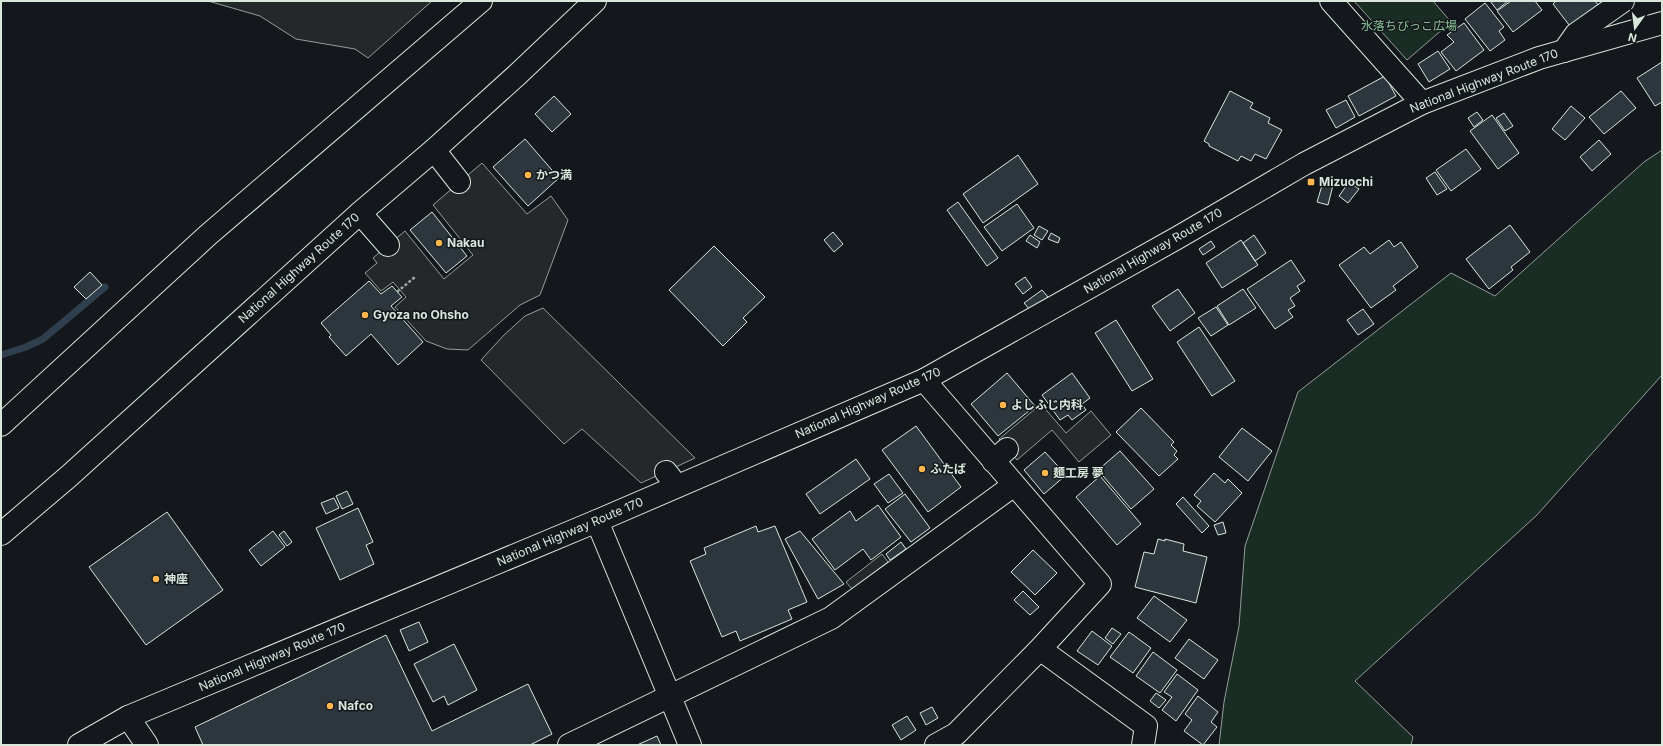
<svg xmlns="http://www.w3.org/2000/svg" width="1663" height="746" viewBox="0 0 1663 746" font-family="Inter,'Noto Sans JP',sans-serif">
<rect width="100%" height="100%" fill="#14181c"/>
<path fill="#1a2d24" stroke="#939e99" d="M1354 1H1433L1451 22 1407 60Z
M1662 150V375L1537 515 1355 681 1413 737 1411 745H1219L1224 702 1239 626 1245 546 1298 392 1451 273 1495 296 1644 162Z"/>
<path fill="#24282b" stroke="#939e99" d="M208 1H432L368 58 355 49 296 39 260 16Z
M482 163 527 214 551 196 568 220 540 295 520 305 468 350 447 349 426 341 395 307 406 297 393 282 381 291 365 273 377 263 373 258 405 231 444 279 473 255 433 205Z
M543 308 695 458 641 483 582 429 564 444 481 360 504 335 525 316Z
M1041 404 1066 433 1091 411 1111 435 1079 462 1052 430 1017 460 999 439Z
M882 554 888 562 852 589 846 582Z"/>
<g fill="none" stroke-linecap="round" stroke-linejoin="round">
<path stroke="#2f3f4d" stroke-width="7" d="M1 355 26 347 43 339 105 287"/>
</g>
<path fill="#2c363c" stroke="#d8e6dc" d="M1490 1H1508L1497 10Z
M1511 1H1535L1542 10 1513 32 1497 11Z
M1556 1H1595L1601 9 1573 30 1553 4Z
M1485 3 1504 27 1499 31 1505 40 1490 51 1465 19Z
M1464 23 1484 50 1456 71 1441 52 1454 42 1447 35Z
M1438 51 1450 69 1429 82 1418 64Z
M1662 62V102L1655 106 1637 78Z
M1385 76 1396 96 1359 116 1348 96Z
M1230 91 1253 103 1250 108 1270 118 1268 123 1282 130 1266 159 1255 154 1251 161 1241 156 1238 161 1209 146V144L1204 141Z
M1621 91 1636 108 1604 134 1589 117Z
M554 96 571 114 552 132 535 114Z
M1346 100 1355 117 1336 128 1326 110Z
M1571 106 1585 118 1565 140 1552 129Z
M1477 112 1483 120 1474 127 1468 118Z
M1504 113 1513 126 1505 131 1496 118Z
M1492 115 1519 153 1498 169 1470 131Z
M525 139 559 178 528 206 493 167Z
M1599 140 1611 154 1592 171 1580 157Z
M1466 149 1481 169 1451 191 1436 170Z
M1018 155 1038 184 983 223 963 194Z
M1435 172 1447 189 1437 195 1426 178Z
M1323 182 1333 185 1328 205 1317 202Z
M1349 182 1359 189 1348 203 1339 196Z
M958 202 998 258 987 266 947 210Z
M1017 204 1034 228 1002 251 984 227Z
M432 212 467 256 446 273 410 230Z
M1510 225 1530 252 1511 267 1513 270 1489 289 1466 259Z
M1039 226 1048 231 1042 240 1034 235Z
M833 232 843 244 834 252 824 240Z
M1051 233 1060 238 1058 243 1048 239Z
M1030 235 1040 242 1037 248 1026 241Z
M1254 235 1266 253 1255 261 1243 243Z
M1241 240 1258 265 1222 288 1206 263Z
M1389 240 1394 247 1401 242 1418 267 1393 286 1396 290 1371 308 1339 265 1364 247 1370 254Z
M1211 241 1215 247 1203 255 1199 249Z
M714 246 765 297 743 318 747 322 723 346 669 290Z
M1291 260 1305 281 1297 286 1300 291 1290 298 1295 306 1288 310 1293 317 1275 329 1247 289Z
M90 272 102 285 86 299 74 287Z
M1025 277 1032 287 1023 294 1015 284Z
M369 281 381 294 392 286 402 297 391 306 423 342 398 365 371 334 346 356 329 337 331 335 321 323Z
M1178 289 1195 313 1170 331 1152 306Z
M1243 289 1256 308 1229 325 1217 306Z
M1042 290 1048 297 1030 310 1024 303Z
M1216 307 1228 325 1211 336 1198 318Z
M1363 309 1374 324 1358 335 1347 320Z
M1116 320 1153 379 1132 391 1095 333Z
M1199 327 1235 381 1212 396 1177 342Z
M1007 373 1035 406 998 436 971 404Z
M1072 373 1090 398 1082 404 1086 410 1072 420 1068 415 1060 420 1042 395Z
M1141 408 1174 442 1171 445 1177 451 1174 455 1178 459 1159 476 1116 432Z
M916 426 961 487 928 512 882 450Z
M1242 428 1272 451 1248 481 1219 457Z
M1120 451 1154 489 1131 509 1098 470Z
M1045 452 1066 475 1044 494 1024 470Z
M856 459 870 479 820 514 806 494Z
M1214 473 1225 483 1228 479 1242 493 1215 522 1197 506 1201 501 1194 495Z
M889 474 903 493 888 503 874 484Z
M1100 476 1141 524 1117 545 1076 497Z
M347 491 353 504 342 509 336 496Z
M905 494 930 528 911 542 885 509Z
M1183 497 1209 526 1202 533 1176 504Z
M334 498 339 508 326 514 321 503Z
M878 505 901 537 871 560 863 549 835 570 812 539 850 511 856 521Z
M358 508 373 542 366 545 374 564 340 580 316 528Z
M167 512 223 590 146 645 89 567Z
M1223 522 1226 533 1218 535 1214 525Z
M756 526 758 532 775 526 807 602 788 610 792 619 740 641 736 631 722 637 690 561 706 554 704 548Z
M273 531 285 547 261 566 249 550Z
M284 531 292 542 287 546 279 535Z
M800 531 844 584 818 599 785 539Z
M1158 539 1165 541V539L1184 544 1183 551 1207 557 1196 603 1135 587 1144 552 1154 554Z
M901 542 906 549 890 560 886 554Z
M1033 550 1057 573 1035 595 1011 572Z
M1023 591 1039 607 1030 615 1014 600Z
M1154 596 1187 620 1170 642 1137 618Z
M419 622 428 642 409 651 400 630Z
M1112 628 1121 634 1113 644 1105 638Z
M1092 631 1112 646 1098 665 1077 651Z
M1129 632 1151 648 1133 673 1110 657Z
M386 635 432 731 528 684 552 734 530 745H203L195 727Z
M1189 639 1218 660 1204 679 1175 658Z
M454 644 477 690 448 705 444 696 433 702 414 664Z
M1153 652 1177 670 1160 693 1136 676Z
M1177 674 1198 690 1176 721 1162 710 1172 697 1164 692Z
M1156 693 1166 700 1159 708 1150 701Z
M1198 696 1218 712 1211 722 1217 727 1203 745 1184 731 1192 720 1185 714Z
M932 707 938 718 926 725 920 713Z
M907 716 916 730 901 740 892 725Z
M657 736 661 745H637Z"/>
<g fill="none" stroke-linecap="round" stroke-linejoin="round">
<g stroke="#d8e6dc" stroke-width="24">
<path id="minor" d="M1331 1 1422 103
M1564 51 1576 34 1623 1
M434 150 459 182
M360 213 388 245
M924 380 1100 584 1040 649 956 734 936 745
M993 461 1007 449
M666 472 677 486
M597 521 690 745
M1040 649 1146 726 1143 745
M128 717 147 745
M569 745 831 618 1014 485"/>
</g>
<g stroke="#d8e6dc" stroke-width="24">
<path id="highway" d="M1 425 208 235 481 1
M1 534 68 477 360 213 434 150 518 74 595 1
M79 745 128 717 597 521 924 380 1177 238 1304 164 1422 103 1539 58 1662 23"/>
</g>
<path stroke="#9da8a2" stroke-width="2.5" stroke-dasharray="3 2" stroke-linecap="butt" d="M397 292 415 277"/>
<use href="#minor" stroke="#14181c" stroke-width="22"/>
<use href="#highway" stroke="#14181c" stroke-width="22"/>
</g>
<g fill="#ffb74d" stroke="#14181c" stroke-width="1.5">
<circle cx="528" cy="175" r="4"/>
<rect x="1307" y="178" width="8" height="8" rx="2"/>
<circle cx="439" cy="243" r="4"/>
<circle cx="365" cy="315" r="4"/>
<circle cx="1003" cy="405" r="4"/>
<circle cx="922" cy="469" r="4"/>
<circle cx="1045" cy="473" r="4"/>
<circle cx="156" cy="579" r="4"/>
<circle cx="330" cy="706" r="4"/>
</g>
<g text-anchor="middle" stroke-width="3" stroke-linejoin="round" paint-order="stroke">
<g font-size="12" fill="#8ac095" stroke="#14181c">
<text x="1409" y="30">水落ちびっこ広場</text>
</g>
<g font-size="12" fill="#d8e6dc" stroke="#14181c">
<text transform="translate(1484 81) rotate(-21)" y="4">National Highway Route 170</text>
<text transform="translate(1153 251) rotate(-30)" y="4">National Highway Route 170</text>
<text transform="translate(299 268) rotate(-42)" y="4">National Highway Route 170</text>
<text transform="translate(868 403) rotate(-24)" y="4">National Highway Route 170</text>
<text transform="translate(570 532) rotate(-23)" y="4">National Highway Route 170</text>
<text transform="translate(272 657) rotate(-23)" y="4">National Highway Route 170</text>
</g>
<g font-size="12" font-weight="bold" fill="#d8e6dc" stroke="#14181c" text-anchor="start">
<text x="536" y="179">かつ満</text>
<text x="1319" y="186">Mizuochi</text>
<text x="447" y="247">Nakau</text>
<text x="373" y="319">Gyoza no Ohsho</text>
<text x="1011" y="409">よしふじ内科</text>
<text x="930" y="473">ふたば</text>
<text x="1053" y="477">麺工房 夢</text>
<text x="164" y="583">神座</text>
<text x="338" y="710">Nafco</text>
</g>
</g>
<rect width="1663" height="746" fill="none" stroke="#d8e6dc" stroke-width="4"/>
<g transform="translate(1635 28) rotate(194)" stroke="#14181c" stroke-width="3" paint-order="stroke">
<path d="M0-3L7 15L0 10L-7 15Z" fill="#d8e6dc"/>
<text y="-6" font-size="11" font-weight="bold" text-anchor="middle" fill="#d8e6dc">N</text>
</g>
</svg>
